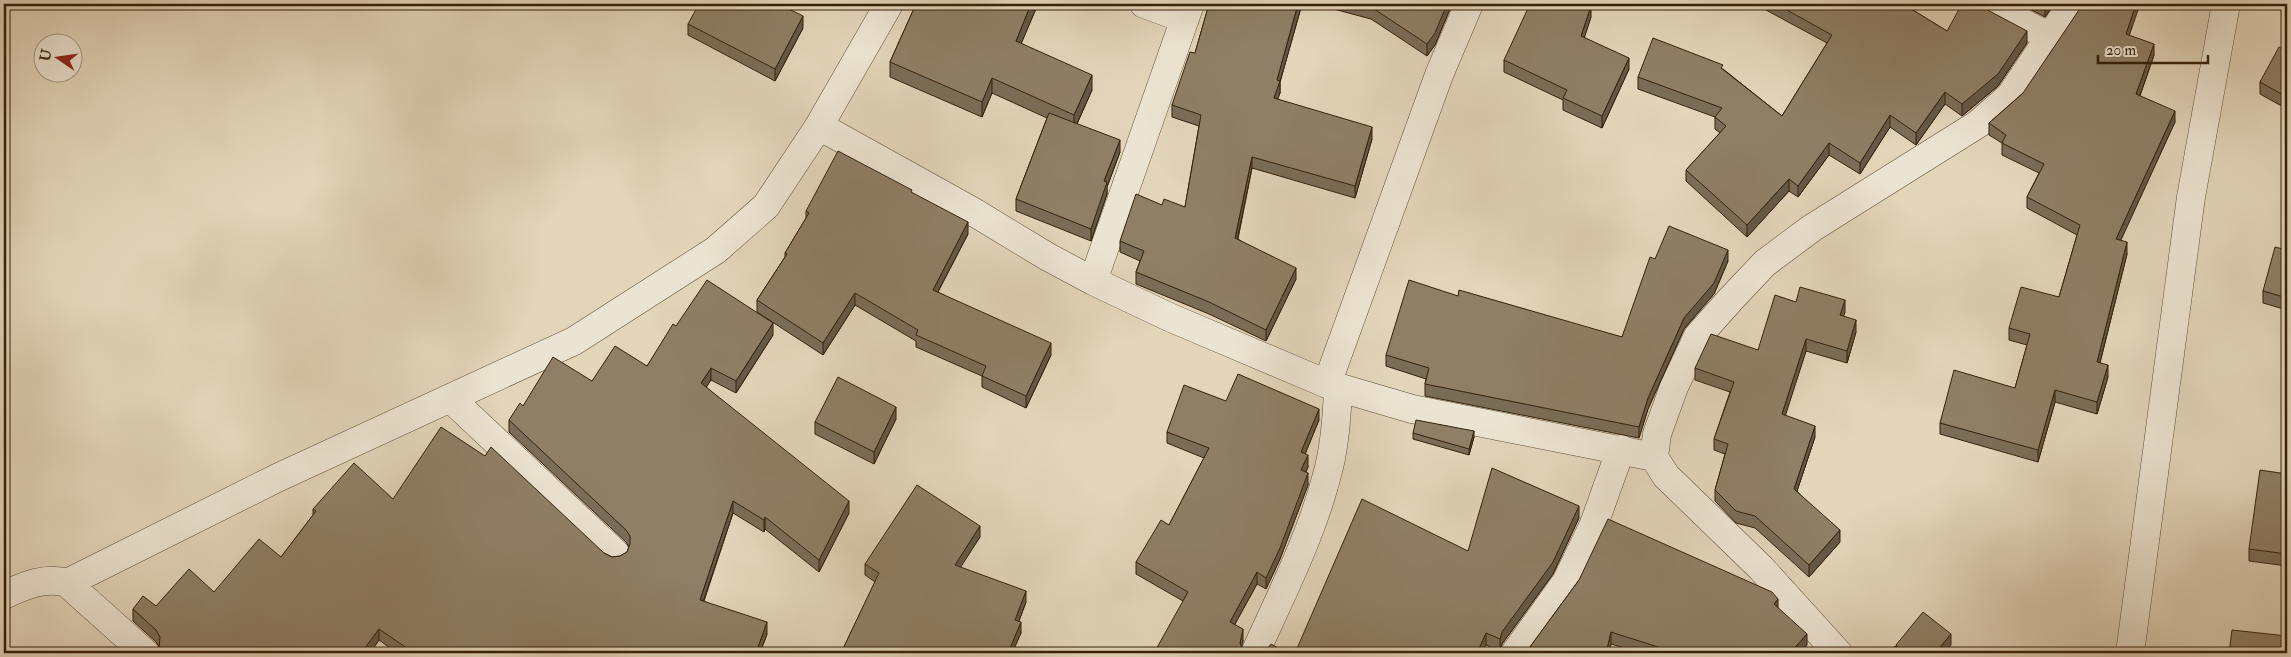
<svg xmlns="http://www.w3.org/2000/svg" width="2291" height="657" viewBox="0 0 2291 657" font-family="'IM FELL Double Pica',serif">
<rect width="100%" height="100%" fill="#e2d5ba"/>
<filter id="stains"><feTurbulence type="fractalNoise" baseFrequency=".004" numOctaves="4"/><feColorMatrix values="0 0 0 0 .2 0 0 0 0 .09 0 0 0 0 .02 0 0 0 .5 -.17"/></filter>
<radialGradient id="worn" r=".72"><stop offset=".6" stop-color="#630" stop-opacity="0"/><stop offset="1" stop-color="#630" stop-opacity=".3"/></radialGradient>
<g fill="none" stroke-linecap="round" stroke-linejoin="round">
<g stroke="#604e36" stroke-width="29">
<path id="minor" d="M1144 4 1185 19
M1987 4 2050 37
M819 126 972 211 1048 257 1093 281 1169 317 1327 384 1412 409 1654 457
M1093 281 1190 4
M1327 384 1439 75 1469 4
M451 399 615 553
M67 583 277 478 574 341 716 250 766 206 819 126 889 4
M4 595C24 586 45 576 67 583L145 653
M1255 653C1281 595 1311 537 1327 475 1335 447 1337 417 1338 388
M1515 653 1566 582 1594 524 1621 449
M1838 653 1761 568 1666 476 1654 457 1657 434 1674 387 1698 336 1730 300 1765 263 1812 228 1978 124 2010 96 2072 4
M2130 653 2191 197 2226 4"/>
</g>
<use href="#minor" stroke="#ece4d2" stroke-width="28"/>
</g>
<path fill="#7a6d58" stroke="#34210a" d="M916 4H1038L1021 43 1092 90 1077 124 1120 152 1107 187V194L1091 241 1016 211V199L1047 118 992 93 982 117 890 77V62Z
M1205 4H1302L1280 82V93L1277 99 1372 139 1355 198 1252 168 1238 239 1296 279 1266 341 1209 314 1136 284V272L1140 261 1120 252V241L1162 205 1185 207 1199 126 1172 117V105L1195 53 1208 8H1205Z
M1315 4H1452L1435 45 1427 56 1371 19Z
M1766 4H1903L1947 31 2027 43 1998 86 1962 116 1945 104 1916 145 1890 127 1860 174 1829 155 1798 197 1789 191 1747 237 1686 181V170L1720 133 1715 129V117L1638 89V77L1723 69 1782 116 1827 43 1766 10Z
M2020 4H2054L2045 17Z
M1591 17 1584 37 1629 69 1602 128 1563 110V100L1504 72V60Z
M688 24 803 28 775 81 688 35Z
M2129 35 2154 55 2140 96 2175 122 2120 240 2127 254 2100 363 2108 377 2097 414 2055 402 2038 462 1940 434V423L2015 388 2027 345 2009 340V328L2059 297 2077 235 2027 208V197L2039 173 2002 155V143L1989 135V123L2023 93Z
M2287 46V109L2260 94V82Z
M912 193 968 234 938 292 1051 355 1026 408 982 387V376L916 347V341L855 305 823 355 757 312V300L785 257V253L806 218V211Z
M2287 250V310L2263 303V291Z
M1655 259 1728 261 1714 294 1684 329 1648 409 1639 438 1425 396V384L1426 379 1386 366V355L1458 296 1622 337Z
M1796 302 1845 312 1843 316 1856 332 1847 363 1806 351 1785 415 1815 437 1797 491 1840 542 1809 577 1755 528 1736 523 1715 501V490L1725 454 1714 450V439L1730 392 1695 380V368L1758 350Z
M676 326 773 335 736 393 711 380 706 387 849 513 819 572 765 529 764 532 733 513 704 601 767 634 760 653H397L379 640 370 653H159V647L156 642 133 621V609L156 606 214 592 281 557 313 515V509L393 499 604 553 612 557 620 556 627 552 629 547 626 542 509 432V420L523 406 592 381 647 366Z
M1226 401 1319 420 1305 454 1308 467 1306 472 1308 485 1280 559 1266 589 1257 584 1235 624 1243 641 1241 648 1243 651 1183 601 1136 574V562L1169 525 1204 458 1167 443V432Z
M896 419 874 464 815 434V422Z
M1413 433 1474 437 1469 455 1413 439Z
M2287 474V566L2249 561V549Z
M1579 518 1553 574 1502 644 1500 651 1486 645 1468 551Z
M980 537 960 567 1026 602 1019 621 1021 633 1012 653H841L875 582 865 575V564Z
M1579 580 1778 609 1807 645 1800 653H1641L1611 644 1609 653H1527V651Z"/>
<path fill="#635947" stroke="#34210a" d="M1031 4H1038L1016 56V41Z
M1298 4H1302L1280 82V93L1274 110V98L1277 80Z
M1447 4H1452L1435 45 1427 56V44Z
M2046 4H2054L2045 17V5Z
M2136 4H2140L2126 45V34Z
M1591 6V17L1581 48V36Z
M803 16V28L775 81V69Z
M2027 31V43L1998 86 1962 116V104Z
M2154 44V55L2136 106V94Z
M1629 58V69L1602 128V116Z
M1092 75V90L1074 130V115Z
M992 78V93L982 117V102Z
M1945 92V104L1916 145V133Z
M2175 111V122L2116 251V239Z
M1890 115V127L1860 174V163Z
M1372 127V139L1355 198V186Z
M1120 140V152L1107 187V194L1091 241V229L1104 181Z
M1829 143V155L1798 197V186Z
M1252 157V168L1235 250V238Z
M1789 179V191L1747 237V225Z
M968 222V234L933 301V290Z
M2127 242V254L2097 374V362Z
M1728 250V261L1714 294 1684 329 1648 409 1639 438V427L1648 398 1684 318Z
M1296 268V279L1266 341V330Z
M855 293V305L823 355V343Z
M1845 300V312L1840 327V315Z
M1856 320V332L1847 363V351Z
M773 323V335L736 393V381Z
M1806 339V351L1782 426V414Z
M1051 343V355L1026 408V396Z
M2108 365V377L2097 414V402Z
M711 368V380L701 395V383Z
M2055 390V402L2038 462V450Z
M896 407V419L874 464V452Z
M1319 409V420L1301 464V452Z
M1815 426V437L1794 500V489Z
M1474 431V437L1469 455V449Z
M1308 455V467L1301 481V470Z
M1308 473V485L1280 559 1266 589V578Z
M733 501V513L700 611V600Z
M849 501V513L819 572V560Z
M1579 506V518L1553 574 1502 644 1500 651V639L1502 632Z
M765 517V529L764 532V520Z
M980 526V537L955 576V565Z
M1840 530V542L1809 577V565Z
M1257 572V584L1230 633V622Z
M1026 591V602L1015 631V620Z
M1778 599V610L1774 604Z
M767 622V634L760 653H756Z
M1021 622V633L1012 653H1008Z
M379 629V640L370 653H361Z
M1243 629V641L1240 653V643Z
M1611 632V644L1609 653H1606Z
M1486 633V645L1482 653H1477Z
M1807 634V645L1800 653H1790Z
M1951 634V645L1945 653H1935Z"/>
<path fill="#8e7f66" stroke="#34210a" d="M699 4H779L803 16 775 69 688 24Z
M916 4H1031L1016 41 1092 75 1074 115 992 78 982 102 890 62Z
M1209 4H1298L1277 80 1280 81 1274 98 1372 127 1355 186 1252 157 1235 238 1296 268 1266 330 1209 302 1136 272 1144 251 1120 241 1136 194 1162 205 1164 199 1185 207 1201 115 1172 105 1190 52 1195 53Z
M1358 4H1447L1435 33 1427 44 1371 7Z
M1530 4H1585L1591 6 1581 36 1629 58 1602 116 1563 98 1567 90 1504 60Z
M1776 4H1903L1947 31 1962 4H1977L1980 6 2027 31 1998 74 1962 104 1945 92 1916 133 1890 115 1860 163 1829 143 1798 186 1789 179 1747 225 1686 170 1726 126 1715 117 1722 108 1638 77 1653 38 1723 65 1721 68 1782 116 1832 35Z
M2083 4H2136L2126 34 2154 44 2136 94 2175 111 2116 239 2127 242 2097 362 2108 365 2097 402 2055 390 2038 450 1940 423 1954 370 2015 388 2030 334 2009 328 2021 287 2059 297 2080 225 2027 197 2044 164 2002 143 2006 135 1989 123 2023 93Z
M2287 46V97L2260 82 2279 47 2285 51Z
M1049 113 1120 140 1104 181 1107 182 1091 229 1016 199Z
M838 151 912 190 911 192 968 222 933 290 1051 343 1026 396 982 376 986 366 916 335 918 330 855 293 823 343 757 300 787 254 785 253 809 213 806 211Z
M1669 226 1728 250 1714 283 1684 318 1648 398 1639 427 1425 384 1429 368 1386 355 1409 280 1458 296 1459 290 1622 337 1650 257 1655 259Z
M2275 247 2287 250V298L2263 291Z
M707 280 773 323 736 381 711 368 701 383 849 501 819 560 765 517 764 520 733 501 700 600 767 622 756 653H746L738 651 737 653H435L428 649 425 653H414L379 629 361 653H166L159 648 160 637 156 630 133 609 143 596 156 606 189 569 214 592 259 539 281 557 316 511 313 509 354 463 393 499 441 427 485 456 491 447 604 553 612 557 620 556 627 552 630 544V536L626 530 509 420 520 403 523 406 553 357 592 381 615 346 647 366 673 324 676 326Z
M1800 287 1845 300 1840 315 1856 320 1847 351 1806 339 1782 414 1815 426 1794 489 1840 530 1809 565 1755 516 1736 511 1715 490 1728 444 1714 439 1734 382 1695 368 1711 334 1758 350 1775 295 1796 302Z
M1238 374 1319 409 1301 452 1308 455 1301 470 1308 473 1280 548 1266 578 1257 572 1230 622 1243 629 1240 643 1243 651 1246 653H1154L1188 592 1136 562 1161 520 1169 525 1209 448 1167 432 1184 385 1226 401Z
M838 377 896 407 874 452 815 422Z
M1416 420 1474 431 1469 449 1413 433Z
M1492 468 1579 506 1553 562 1502 632 1500 639 1486 633 1477 653H1295L1362 499 1468 551Z
M2260 470 2287 474V554L2249 549Z
M917 485 980 526 955 565 1026 591 1015 620 1021 622 1008 653H841L879 573 865 564Z
M1608 519 1772 592 1778 599 1774 604 1807 634 1790 653H1677L1611 632 1606 653H1532L1527 651 1579 580Z
M1923 612 1951 634 1935 653H1890L1895 646 1899 648 1896 645Z
M2232 630 2287 636V653H2229Z
M1271 644 1287 653H1264Z"/>
<rect width="2291" height="657" fill="none" stroke="#e2d5ba" stroke-width="20"/>
<rect x="5" y="5" width="2281" height="647" fill="none" stroke="#34210a" stroke-width="2.5"/>
<rect x="10" y="10" width="2271" height="637" fill="none" stroke="#34210a"/>
<g transform="translate(58 58) rotate(283)"><circle r="24" fill="#ece4d2" stroke="#a29682"/>
<path d="M0-4L9 19L0 12L-9 19Z" fill="#8f2418"/>
<text y="-8" font-size="14" font-weight="bold" text-anchor="middle" fill="#34210a">U</text>
</g>
<path d="M2098 55v8h110v-8" fill="none" stroke="#34210a" stroke-width="2.5"/>
<text x="2106" y="55" font-size="15" fill="#34210a" stroke="#ece4d2" stroke-width="4" paint-order="stroke">20 m</text>
<rect width="100%" height="100%" filter="url(#stains)"/>
<rect width="100%" height="100%" fill="url(#worn)"/>
</svg>
